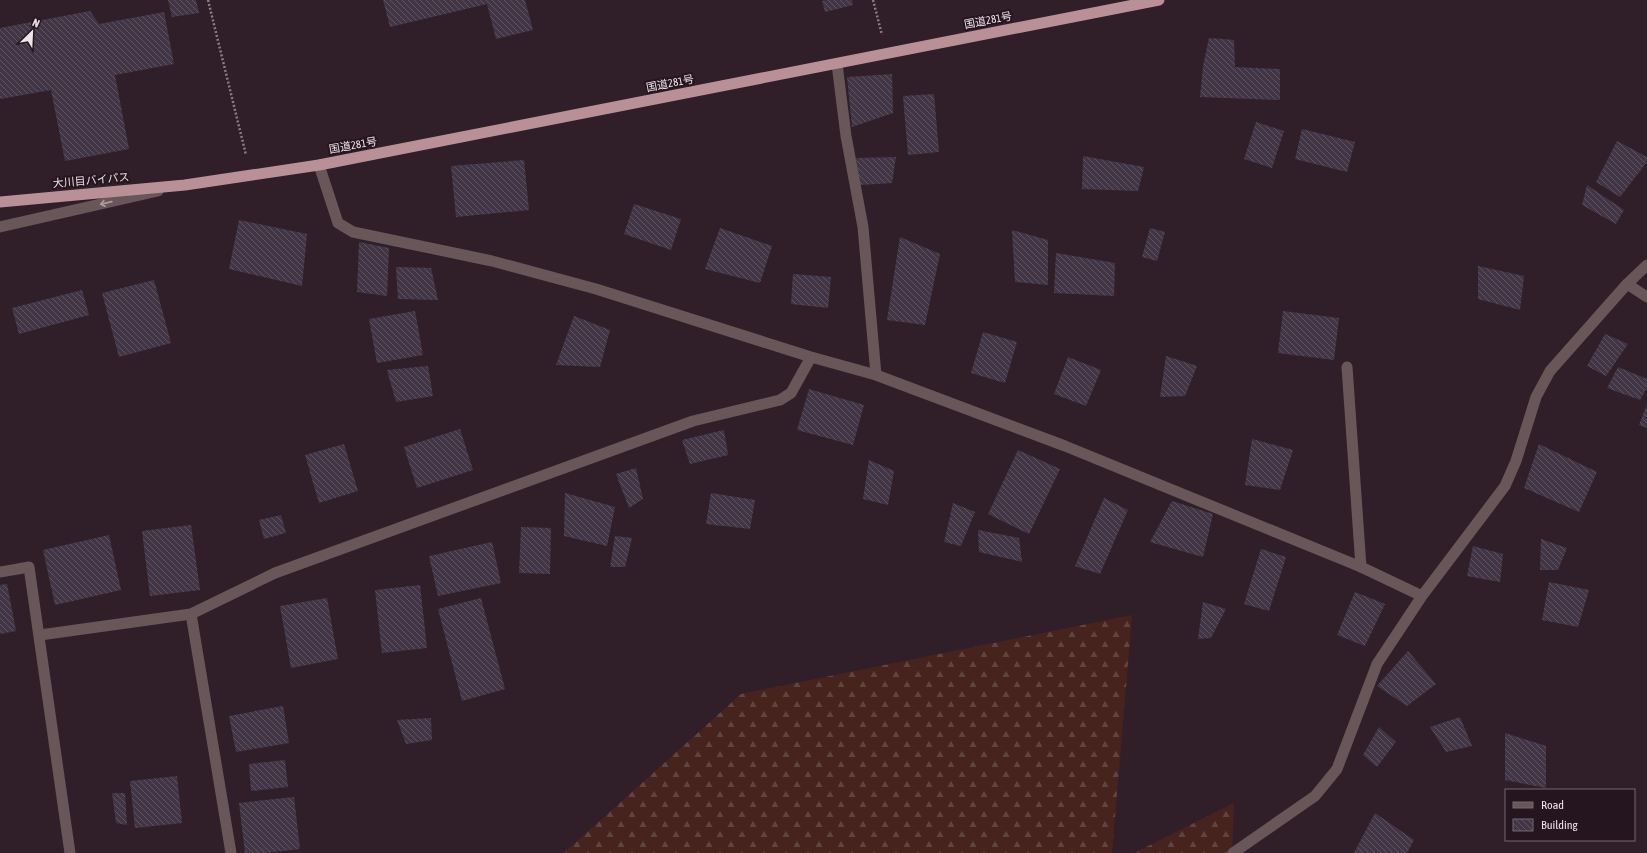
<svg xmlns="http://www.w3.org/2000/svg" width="1647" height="853" viewBox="0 0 1647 853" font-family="'Asap Condensed','Noto Sans JP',sans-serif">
<defs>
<pattern id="forest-firs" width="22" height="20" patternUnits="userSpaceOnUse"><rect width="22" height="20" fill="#46241d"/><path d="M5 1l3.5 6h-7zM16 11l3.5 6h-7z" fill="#61443e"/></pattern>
<pattern id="building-back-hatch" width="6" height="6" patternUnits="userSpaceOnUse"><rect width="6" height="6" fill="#423646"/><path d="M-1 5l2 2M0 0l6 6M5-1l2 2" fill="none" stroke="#5e5361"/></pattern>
</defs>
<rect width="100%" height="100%" fill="#301f29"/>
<path fill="url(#forest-firs)" d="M1132 615 1112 853H564L741 694Z
M1234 803 1232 853H1134Z"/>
<path fill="url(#building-back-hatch)" d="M168 0H196L199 13 172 17Z
M383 0H525L533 30 496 39 487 4 390 27Z
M826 0H852L853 5 825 12 822 1Z
M90 11 99 24 164 12 174 64 115 75 129 149 65 161 51 90 0 99V28Z
M1209 38 1234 40 1235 67 1280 69V100L1200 97 1203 66Z
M892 74 893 113 852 127 847 77Z
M934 94 939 152 908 155 903 96Z
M1256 122 1284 131 1272 168 1244 159Z
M1302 129 1355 142 1347 172 1295 159Z
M1617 141 1647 157V162L1620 197 1596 182Z
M1083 156 1144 167 1138 191 1082 189Z
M896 157 892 183 860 185 856 158Z
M524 160 529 210 456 217 451 166Z
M1587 185 1624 210 1616 224 1582 205Z
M634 204 681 219 671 250 624 234Z
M239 220 307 234 302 286 229 269Z
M720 228 772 246 760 283 705 269Z
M1150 228 1165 232 1157 261 1142 257Z
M1012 230 1048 240V285L1015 282Z
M900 237 940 254 925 325 887 320Z
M359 242 389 248 387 296 357 292Z
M1056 253 1115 263 1114 296 1054 293Z
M1478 266 1524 276 1520 310 1478 299Z
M396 267 431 268 438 300 398 299Z
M793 274 831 277 828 308 791 304Z
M154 280 171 343 119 357 102 293Z
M82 290 89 315 19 334 12 308Z
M415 311 423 355 377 363 369 319Z
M1283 311 1339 318 1334 360 1278 353Z
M574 316 610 330 600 367 556 365Z
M983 332 1017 342 1005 383 971 373Z
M1605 334 1628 344 1606 376 1587 366Z
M1166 356 1197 366 1185 396 1160 397Z
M1068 357 1101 370 1086 406 1054 394Z
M428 366 433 396 396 402 387 370Z
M1618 367 1647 379V388L1640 400 1607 388Z
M809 389 864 405 853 445 797 430Z
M1647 404V428L1639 425Z
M460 429 473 470 417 488 404 447Z
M724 430 728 455 690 464 682 440Z
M1252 439 1293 450 1280 490 1245 485Z
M344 444 358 491 319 503 305 455Z
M1539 444 1597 472 1579 512 1524 488Z
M1018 450 1060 469 1029 534 988 514Z
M869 460 894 471 888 505 863 499Z
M636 468 643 499 629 508 616 474Z
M565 493 615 507 607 546 564 536Z
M711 493 755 500 750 529 706 524Z
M1104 498 1128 510 1100 574 1075 566Z
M1172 501 1213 514 1203 557 1150 542Z
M953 503 975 512 961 546 944 542Z
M281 515 286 533 264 539 259 520Z
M191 525 200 590 150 596 142 531Z
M521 527 551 528 550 574 519 573Z
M978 530 1019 538 1022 562 979 552Z
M109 535 121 590 55 605 43 550Z
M615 536 632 538 625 567H610Z
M1541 539 1567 548 1558 570H1540Z
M492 542 501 583 438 596 429 556Z
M1473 546 1503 554 1500 582 1467 576Z
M1261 549 1286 557 1269 611 1244 604Z
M1549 582 1589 590 1578 627 1542 620Z
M7 584 16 631 0 634V585Z
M420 585 427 648 382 653 375 590Z
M1355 592 1385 604 1365 646 1337 635Z
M327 598 338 659 291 668 280 606Z
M481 598 505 689 462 701 438 609Z
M1203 602 1226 609 1211 638 1198 639Z
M1408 651 1436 684 1407 706 1377 686Z
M283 706 289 743 236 752 229 716Z
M1460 717 1472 746 1446 752 1430 727Z
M431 718 432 740 406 744 397 720Z
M1379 727 1396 742 1377 767 1363 755Z
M1505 733 1546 746V788L1505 780Z
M285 760 288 787 251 791 249 764Z
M177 776 182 823 135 828 130 781Z
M112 793H125L127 825 116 823Z
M294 797 300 849 265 853H245L239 803Z
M1375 813 1414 840 1407 853H1354Z"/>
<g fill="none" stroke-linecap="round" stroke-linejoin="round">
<path stroke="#8b7c85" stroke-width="2.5" stroke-dasharray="2 2" stroke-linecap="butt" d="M208 0 246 155
M873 0 882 35"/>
<path stroke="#695659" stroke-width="11" d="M1347 367 1361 567"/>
<path stroke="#695659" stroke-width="11" d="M837 64 846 136 863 227 876 375
M319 165 338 223 353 232 492 261 596 289 811 357 876 375 1065 446 1361 567 1422 596
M1627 284 1647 297
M0 572 29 567 70 853
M191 614 275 573 693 421 780 400 791 393 811 357
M40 635 191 614 231 853
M1233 853 1315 796 1337 769 1377 664 1422 596 1505 486 1516 461 1536 397 1550 371 1627 284 1647 265"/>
<path stroke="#695659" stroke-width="11" d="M0 227 158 191"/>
<path stroke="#ba9097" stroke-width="11" d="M0 202 185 185 319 165 1159 0"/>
</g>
<defs><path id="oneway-shaft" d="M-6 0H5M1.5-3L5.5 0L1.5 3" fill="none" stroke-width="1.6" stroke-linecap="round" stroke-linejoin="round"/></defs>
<use stroke="#ac9ca2" href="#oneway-shaft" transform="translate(106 203) rotate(167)"/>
<g text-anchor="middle" stroke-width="4" stroke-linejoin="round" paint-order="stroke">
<g font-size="11" fill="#efe3ea" stroke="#25151f">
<text transform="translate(988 20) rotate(-11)" y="4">国道281号</text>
<text transform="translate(670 83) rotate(-11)" y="4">国道281号</text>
<text transform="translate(353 145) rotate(-10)" y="4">国道281号</text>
<text transform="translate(91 180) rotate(-5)" y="4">大川目バイパス</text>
</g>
</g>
<rect x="1505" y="789" width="130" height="52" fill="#25151f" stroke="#766770"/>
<rect x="1513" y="802" width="20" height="6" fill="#695659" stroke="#766770"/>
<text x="1541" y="809" font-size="12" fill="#efe3ea">Road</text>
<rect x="1513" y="819" width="20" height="12" fill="url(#building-back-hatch)" stroke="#766770"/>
<text x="1541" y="829" font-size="12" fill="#efe3ea">Building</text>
<g transform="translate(32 32) rotate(24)" stroke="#25151f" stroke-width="3" paint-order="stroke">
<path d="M0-3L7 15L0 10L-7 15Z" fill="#efe3ea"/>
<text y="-6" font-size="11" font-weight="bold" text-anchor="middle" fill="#efe3ea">N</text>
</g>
</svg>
